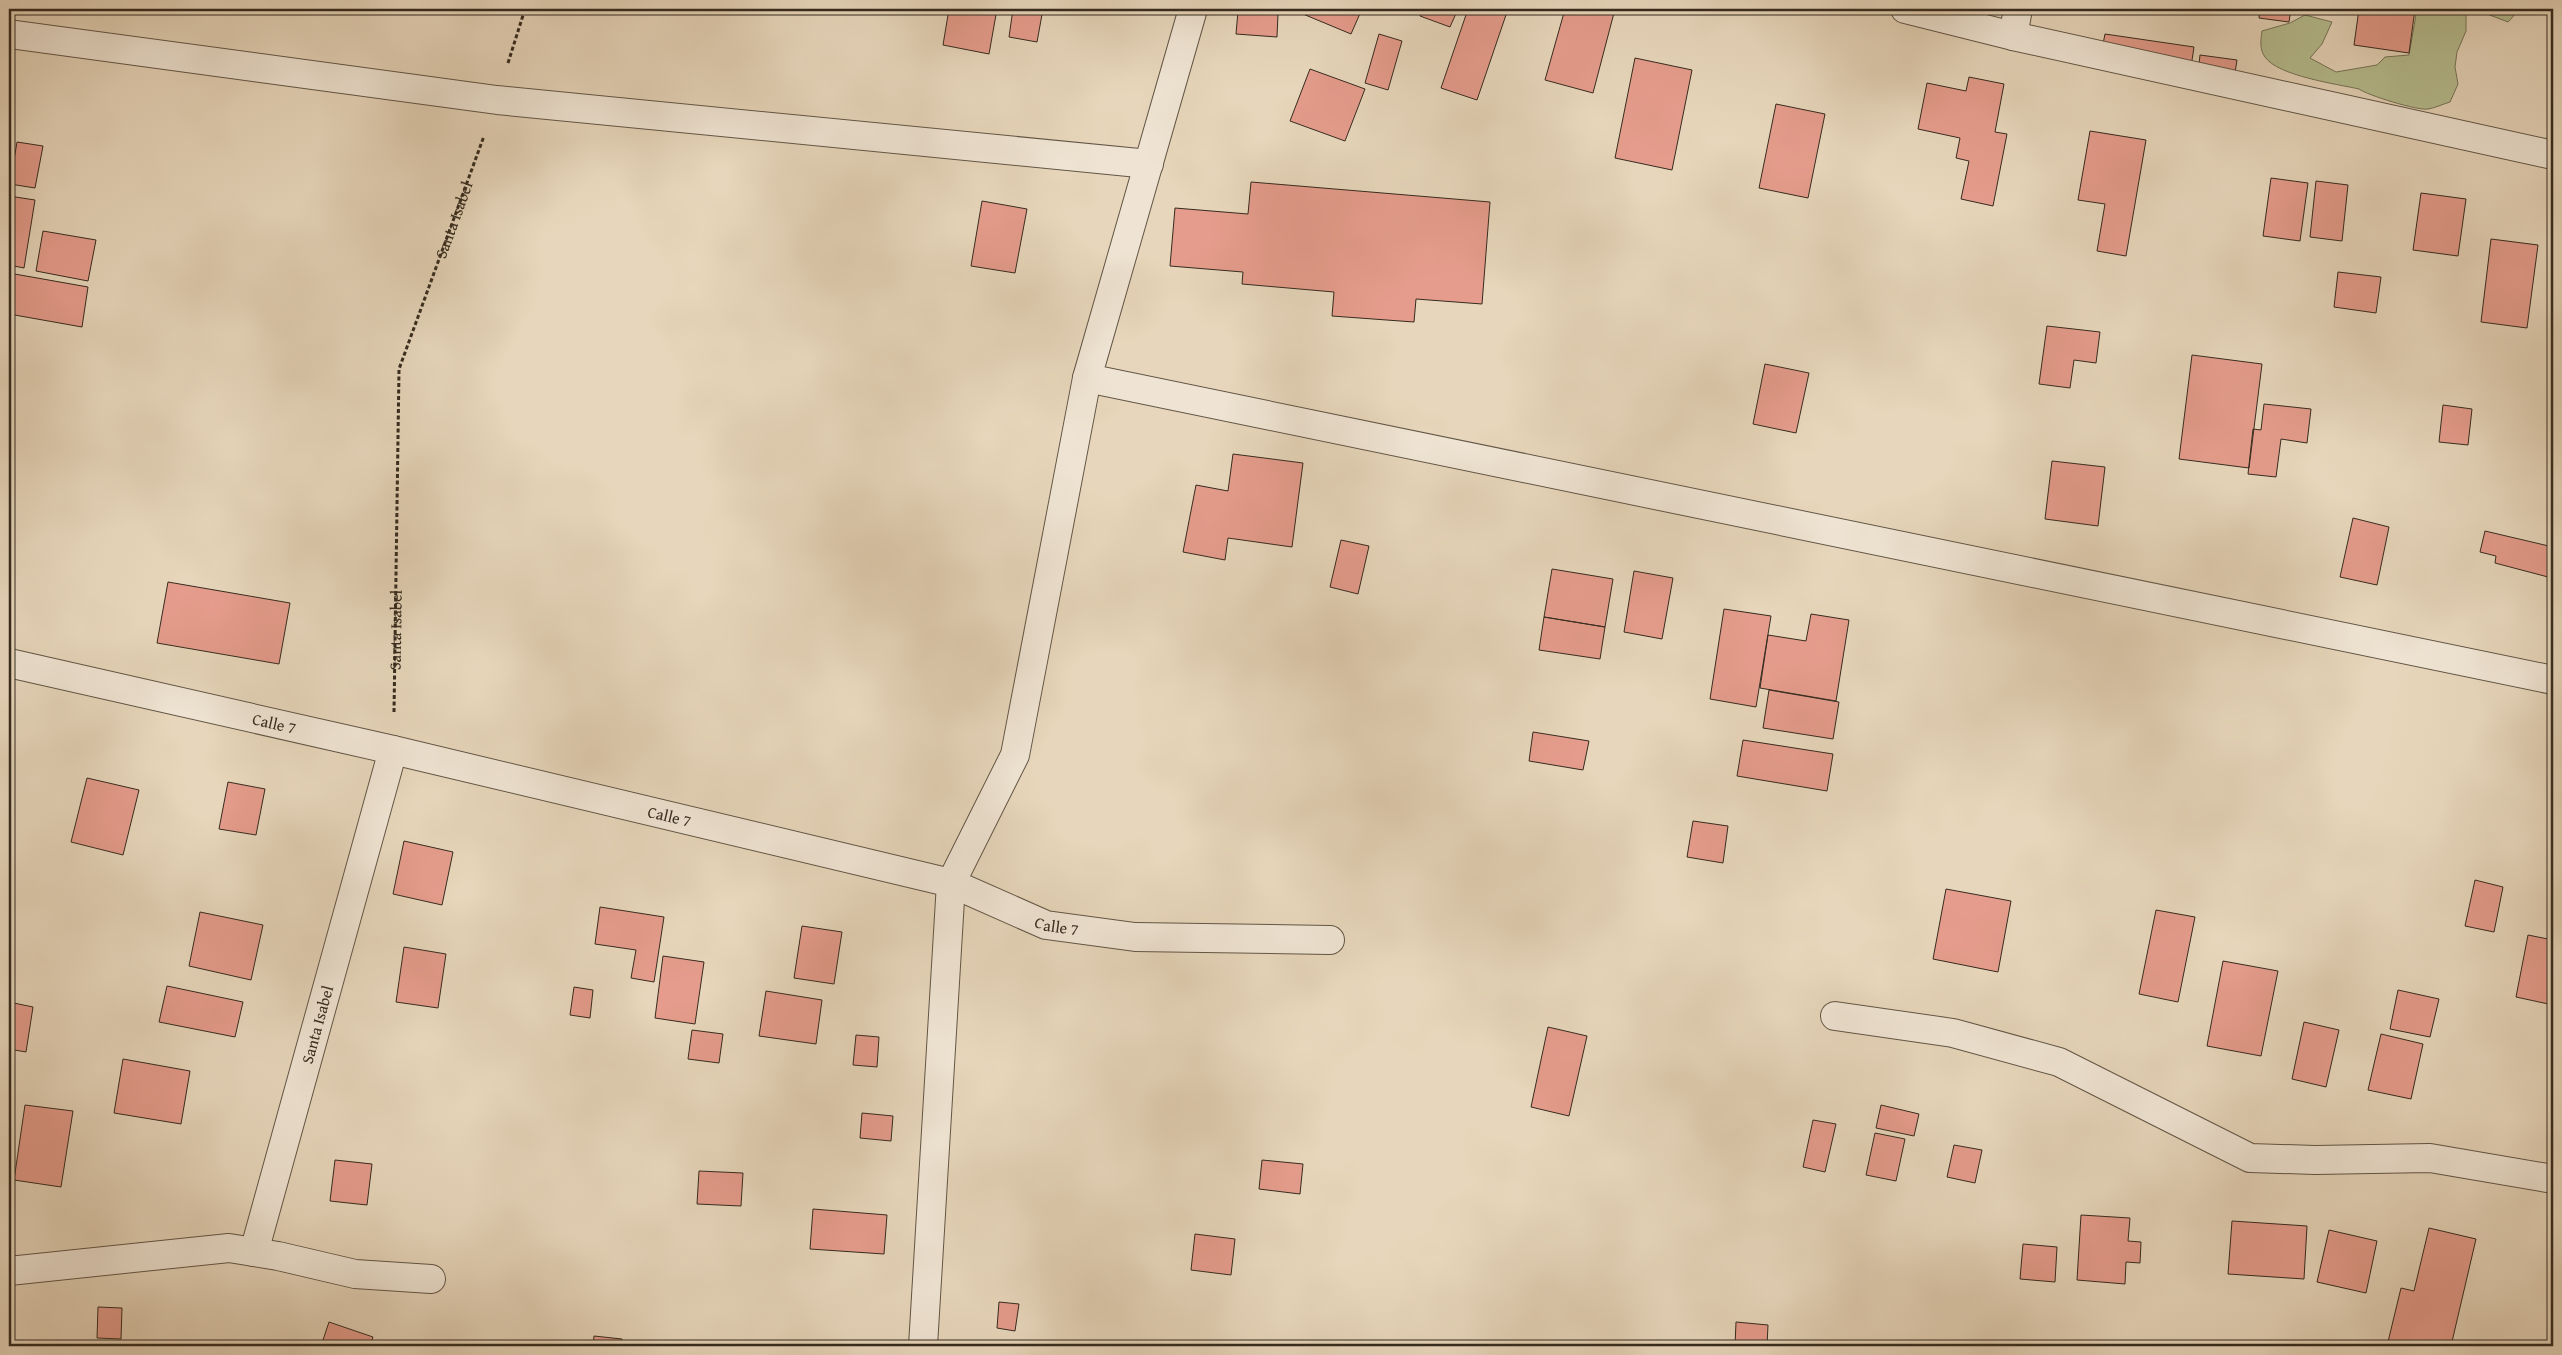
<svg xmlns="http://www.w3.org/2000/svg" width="2562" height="1355" viewBox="0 0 2562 1355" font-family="'Gentium Book Plus',serif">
<rect width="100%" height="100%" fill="#e7d6bb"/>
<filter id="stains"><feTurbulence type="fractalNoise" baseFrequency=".004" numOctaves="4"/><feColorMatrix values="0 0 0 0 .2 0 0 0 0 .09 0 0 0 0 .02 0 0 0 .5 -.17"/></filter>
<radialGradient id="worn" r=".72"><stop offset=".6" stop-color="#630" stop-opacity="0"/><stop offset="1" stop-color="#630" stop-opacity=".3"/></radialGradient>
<path fill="#b6bd90" stroke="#767458" d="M2417 9H2520L2508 22 2487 14 2466 11V31L2457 52 2455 67 2458 84 2450 102C2443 104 2435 108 2428 109 2418 111 2367 95 2359 89 2337 84 2278 76 2265 57 2259 49 2261 39 2262 31L2290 23 2305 15 2332 22 2322 44 2310 58 2336 72 2377 65 2385 57 2409 55Z"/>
<path fill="#e59c8c" stroke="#352b1f" d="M949 9H997L989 54 943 45Z
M1013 9H1043L1037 42 1009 37Z
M1291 9H1362L1351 34Z
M1423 9H1458L1450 27 1420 16Z
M1468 9H1508L1477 100 1441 88Z
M1565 9H1615L1593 93 1545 80Z
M2260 9H2291L2289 22 2259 18Z
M2359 9H2415L2409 53 2354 45Z
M1238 11 1278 14 1277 37 1236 34Z
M1379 34 1402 41 1388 90 1365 83Z
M2105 34 2194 47 2191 67 2101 54Z
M2200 55 2237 60 2234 79 2198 74Z
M1635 58 1692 70 1672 170 1615 158Z
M1310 69 1365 89 1345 141 1290 121Z
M1969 77 2004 84 1995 132 2007 134 1993 206 1961 199 1969 161 1956 158 1960 138 1918 129 1927 83 1966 91Z
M1776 104 1825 114 1808 198 1759 188Z
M2090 131 2146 140 2126 256 2097 251 2105 204 2078 200Z
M17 142 43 146 35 188 10 184Z
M2271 178 2308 183 2300 241 2263 236Z
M2316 181 2348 185 2342 241 2310 237Z
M1251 182 1490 202 1482 304 1416 299 1414 322 1332 316 1334 292 1242 284 1243 272 1170 266 1175 208 1248 214Z
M2421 193 2466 199 2458 256 2413 250Z
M9 196 35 200 24 268 9 265Z
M982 201 1027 209 1015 273 971 266Z
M43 231 96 240 88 281 36 271Z
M2491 239 2538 245 2527 328 2481 322Z
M2338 272 2381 277 2376 313 2334 307Z
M9 273 88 287 82 327 9 314Z
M2047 326 2100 332 2096 363 2074 360 2070 388 2039 384Z
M2192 355 2262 364 2249 468 2179 459Z
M1765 364 1809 373 1796 433 1753 424Z
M2264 404 2311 409 2307 443 2281 439 2276 477 2248 474 2253 429 2261 430Z
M2443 405 2472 409 2468 445 2439 442Z
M1233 454 1303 463 1292 547 1228 538 1225 560 1183 552 1196 485 1228 491Z
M2052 461 2105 467 2098 526 2045 519Z
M2353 518 2389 527 2377 585 2340 577Z
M2485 531 2553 547 2548 577 2495 563 2496 556 2480 552Z
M1341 540 1369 546 1358 594 1330 587Z
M1552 569 1613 579 1605 627 1544 617Z
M1634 571 1673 578 1662 639 1624 632Z
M168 582 290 603 279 664 157 643Z
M1724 609 1771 616 1756 707 1710 699Z
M1811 614 1849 620 1836 701 1760 688 1768 635 1806 641Z
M1544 617 1605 627 1600 659 1539 650Z
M1769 690 1839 702 1833 739 1763 728Z
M1533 732 1589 741 1583 770 1529 761Z
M1743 740 1833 754 1827 791 1737 776Z
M87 778 139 790 123 855 71 842Z
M228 782 265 789 256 835 219 829Z
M1693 821 1728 826 1723 863 1687 857Z
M404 841 453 852 442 905 393 894Z
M2475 880 2503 887 2494 932 2465 926Z
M1946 889 2011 901 1998 972 1933 959Z
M600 907 664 917 654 982 631 978 636 950 595 944Z
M2156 910 2195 917 2178 1002 2139 994Z
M200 912 263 925 251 980 189 966Z
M802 926 842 932 834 984 794 978Z
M2528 935 2553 940V1005L2516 997Z
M404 947 446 954 438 1008 396 1002Z
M663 956 704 962 695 1024 655 1018Z
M2223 961 2278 971 2261 1056 2207 1046Z
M167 986 243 1002 235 1037 159 1022Z
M574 987 593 990 590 1018 570 1015Z
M2398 990 2439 999 2430 1037 2390 1029Z
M766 991 822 1000 816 1044 759 1036Z
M9 1002 33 1007 26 1052 9 1049Z
M2304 1022 2339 1030 2326 1087 2292 1079Z
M1548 1027 1587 1036 1569 1116 1531 1107Z
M692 1030 723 1034 719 1063 688 1059Z
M2381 1034 2423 1044 2411 1099 2368 1090Z
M856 1035 879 1037 877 1067 853 1065Z
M123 1059 190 1071 181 1124 114 1113Z
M25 1105 73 1111 61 1187 14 1180Z
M1881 1105 1919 1114 1914 1136 1876 1128Z
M862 1113 893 1116 891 1141 860 1138Z
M1813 1120 1836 1124 1825 1172 1803 1167Z
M1875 1133 1905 1139 1896 1181 1866 1175Z
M1954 1145 1982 1150 1975 1183 1947 1177Z
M335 1160 372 1164 367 1205 330 1201Z
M1262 1160 1303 1164 1300 1194 1259 1189Z
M699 1171 743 1173 741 1206 697 1204Z
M813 1209 887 1215 884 1254 810 1249Z
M2081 1215 2130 1218 2128 1241 2141 1242 2140 1263 2126 1262 2125 1284 2077 1280Z
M2232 1221 2307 1226 2304 1279 2228 1274Z
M2429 1228 2476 1239 2451 1346H2387L2401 1288 2414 1291Z
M2329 1230 2377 1241 2366 1293 2317 1282Z
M1195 1234 1235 1239 1231 1275 1191 1270Z
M2023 1244 2057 1247 2055 1282 2020 1279Z
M999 1302 1019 1304 1015 1331 997 1328Z
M98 1307 122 1308 121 1339 97 1338Z
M329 1322 373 1337 370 1346H321Z
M1736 1322 1768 1325 1767 1346H1735Z
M594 1336 622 1339 621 1346H593Z"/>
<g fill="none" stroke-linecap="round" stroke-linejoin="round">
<g stroke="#625646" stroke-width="30">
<g id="minor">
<path d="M1905 9 2013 36 2553 155"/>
<path d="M9 34 497 100 1149 164"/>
<path d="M2013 36 2018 9"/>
<path d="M1087 378 2553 680"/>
<path id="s2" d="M9 663 393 750 951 883 1046 925 1135 937 1330 940"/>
<path d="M1835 1016 1953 1033 2059 1062 2250 1158 2315 1160 2430 1158 2553 1179"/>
<path id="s3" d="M254 1252 393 750"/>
<path d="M9 1271 229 1248 278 1256 355 1274 431 1279"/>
<path d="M923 1346 951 883 1015 755 1087 378 1193 9"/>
</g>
</g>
<g stroke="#352b1f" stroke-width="3" stroke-dasharray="4 2.5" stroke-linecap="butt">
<path d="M508 63 525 9"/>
<path id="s1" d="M394 712 399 369 484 136"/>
</g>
<use href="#minor" stroke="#efe4d3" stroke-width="28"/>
</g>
<g text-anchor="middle" stroke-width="4" stroke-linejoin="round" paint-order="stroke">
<g font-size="16" fill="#352b1f" stroke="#efe4d3">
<text dy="6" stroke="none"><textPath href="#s1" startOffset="502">Santa Isabel</textPath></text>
<text dy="6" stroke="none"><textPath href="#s1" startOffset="82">Santa Isabel</textPath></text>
<text dy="6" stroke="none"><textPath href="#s2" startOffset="272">Calle 7</textPath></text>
<text dy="6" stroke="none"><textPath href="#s2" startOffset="678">Calle 7</textPath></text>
<text dy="6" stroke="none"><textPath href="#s2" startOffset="1082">Calle 7</textPath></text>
<text dy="6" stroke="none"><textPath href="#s3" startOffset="236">Santa Isabel</textPath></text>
</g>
</g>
<rect width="2562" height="1355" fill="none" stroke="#e7d6bb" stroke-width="30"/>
<rect x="10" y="10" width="2542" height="1335" fill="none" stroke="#352b1f" stroke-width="2.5"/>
<rect x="15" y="15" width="2532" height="1325" fill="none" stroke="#352b1f"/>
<rect width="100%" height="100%" filter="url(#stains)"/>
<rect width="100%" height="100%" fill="url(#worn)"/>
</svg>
